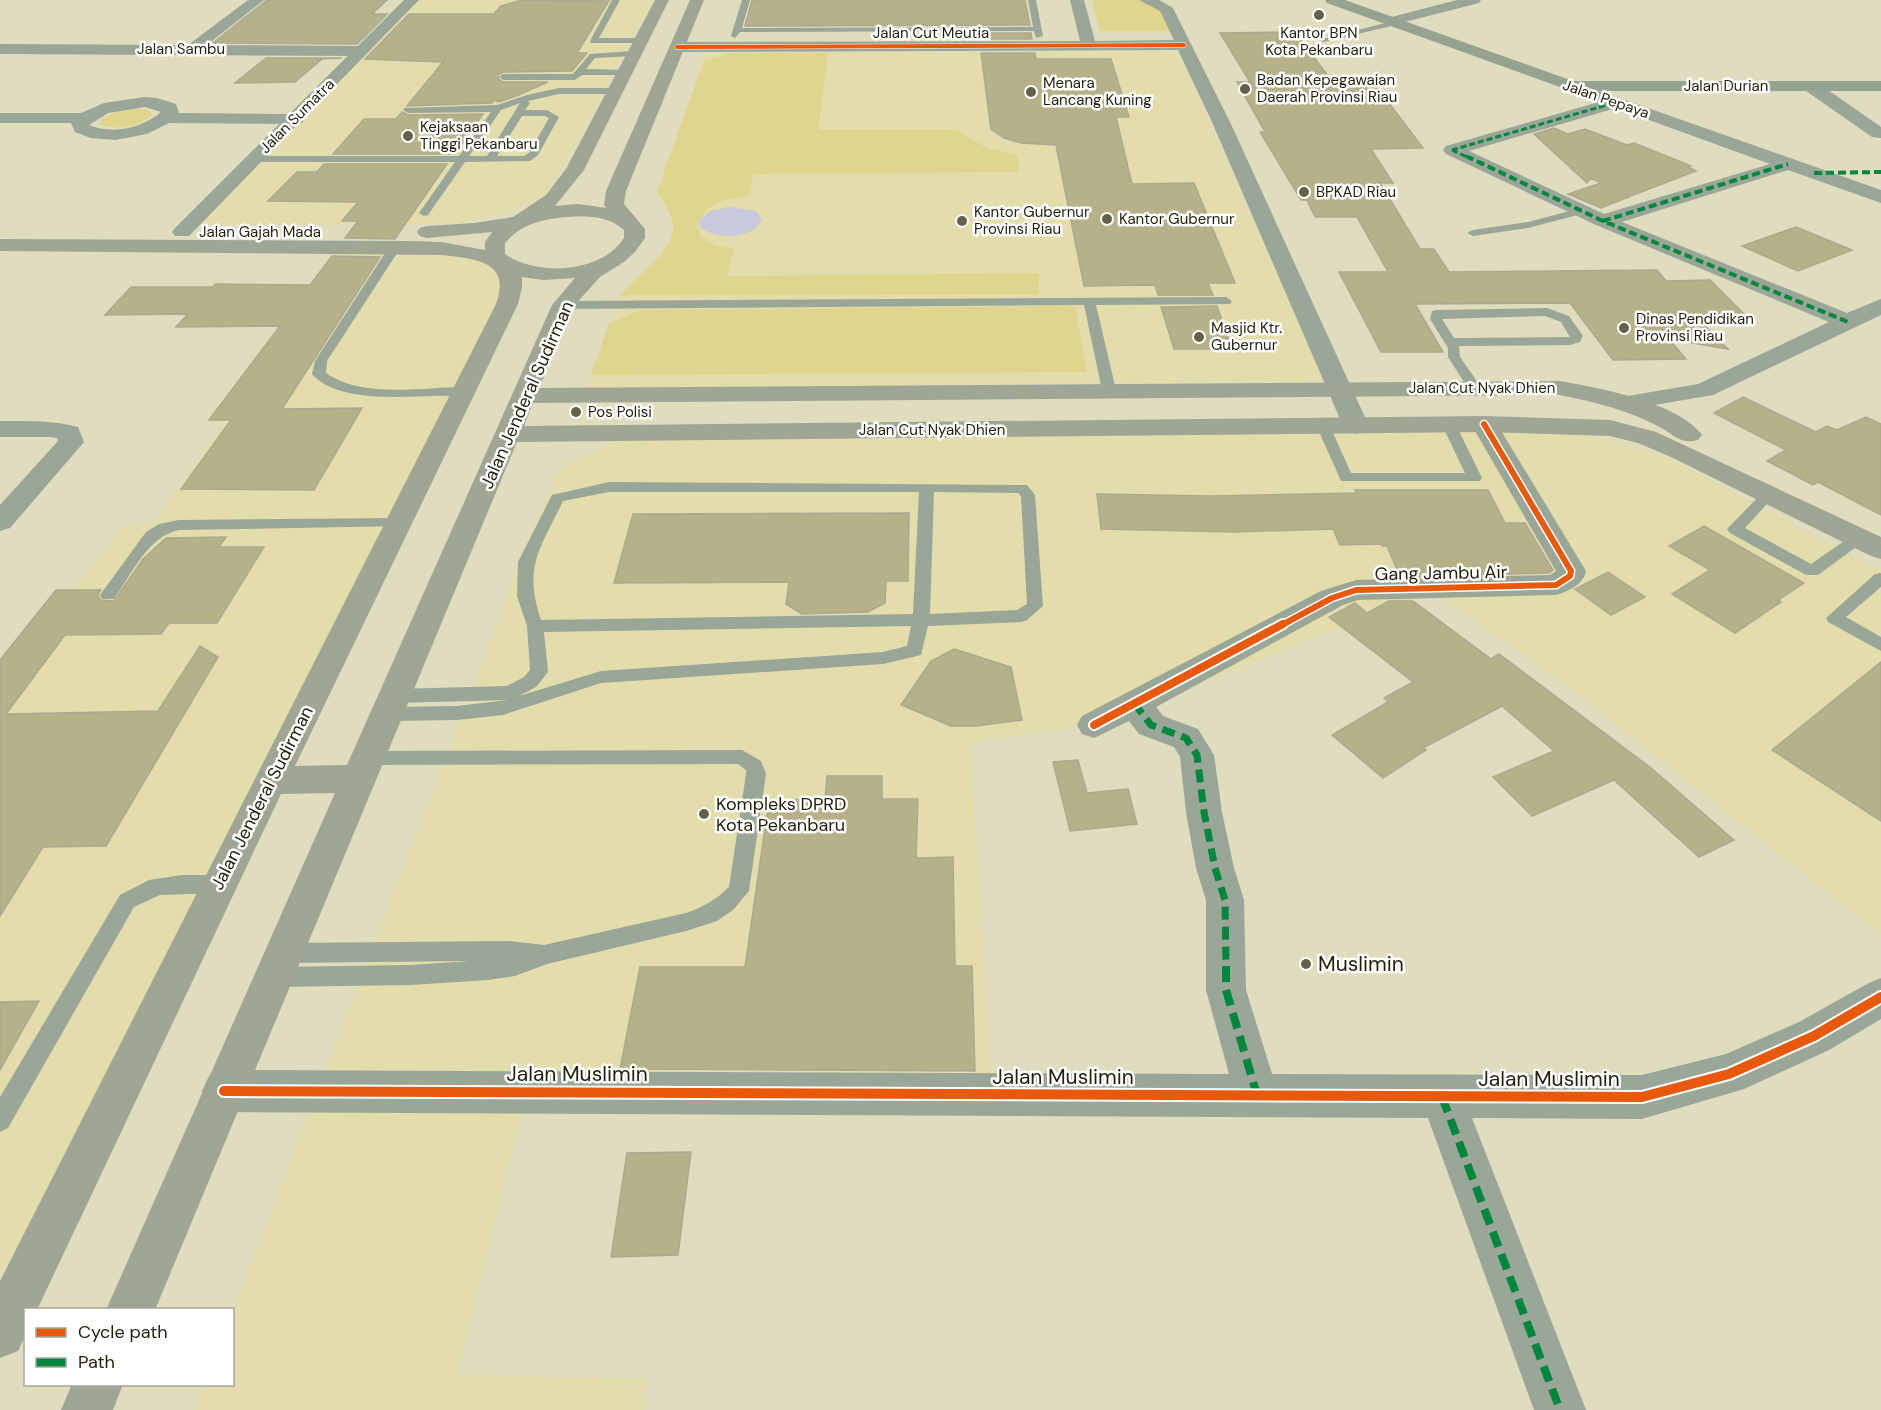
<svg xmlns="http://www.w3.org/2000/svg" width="1881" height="1410" viewBox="0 0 1881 1410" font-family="'DM Sans',sans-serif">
<rect width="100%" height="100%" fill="#e0dcbe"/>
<path fill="#e3ddac" d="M413 0H653L552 186 540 197 521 207 495 216 451 224 191 225Z
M1178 52 1325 381 587 389 620 295 666 249 673 231 669 212 657 192 706 53Z
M333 253 443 254 474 259 493 269 510 296 37 1238 0 1270V684L124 525H152L224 423 206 422Z
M1543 432 1603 438 1651 451 1674 461 1881 571V935L1569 687 1432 591 1102 723 971 742 992 1107 521 1114 457 1375 647 1379 644 1410H194L204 1385 232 1384 233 1311 531 535 557 476 565 465 613 442 635 438Z"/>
<path fill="#dfd58c" d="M1092 0H1143L1163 8 1173 31H1100Z
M731 53H828L818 130H956L987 148 1017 155 1019 172 753 174 749 195C722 201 708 200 696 227 704 244 716 246 734 249L727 276 1038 273 1039 294 620 295C634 280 671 252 673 231 675 217 664 203 657 192L704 61Z
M144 109 152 112V115C141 127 114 131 100 124L102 118 121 110Z
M1075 306 1087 372 591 375 609 324 640 310Z"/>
<path fill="#cacadf" d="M730 207 756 211 762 219C755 240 710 241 699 225V220L710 211Z"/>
<path fill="#b6b189" stroke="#aca991" stroke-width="1.5" d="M267 0H387L372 14H387L357 44 213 43Z
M522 0 609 1 577 53H587L572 71 503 72 498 75V79L503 82H548L516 96 499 102 494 100 492 103 407 106 443 62 365 59 409 14H494L501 6Z
M752 0H1025L1030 25 745 26Z
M1295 32 1334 84H1354L1371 79 1423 148 1371 149 1393 183H1380L1420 249H1434L1449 272 1657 270 1666 281 1710 280 1751 321 1701 322 1728 349 1669 339 1686 359 1613 360 1570 303 1415 304 1443 352H1381L1339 272H1388L1357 217H1315L1307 200H1301L1260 132H1265L1237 82H1250L1220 33Z
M978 33H1031L1032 39H979Z
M981 53H1035L1036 59H1111L1129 117H1116L1132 184 1194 183 1235 283H1208L1213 295H1158L1155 285 1084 286 1056 145 1021 143 1004 138 991 129Z
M266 58H342L322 59 295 82 235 83Z
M402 112 408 115 483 114 455 154H333L364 119H396Z
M1554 128 1568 134 1585 129 1627 145 1634 143 1691 166 1688 167 1696 171 1631 196 1625 193 1629 197 1601 208 1568 194 1601 183 1591 178 1587 183 1534 134Z
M324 164H447L395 239 345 238 358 221H342L358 202 268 201 297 172H317Z
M1796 227 1852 250 1798 271 1742 246Z
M332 256 380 257 282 409 362 408 314 490 181 489 231 420H209L280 326 176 327 188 314 105 315 131 287H213L215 284 310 285Z
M1217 306 1232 349H1174L1161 307Z
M1743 397 1816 432 1827 426 1837 430 1866 417 1881 424V515L1818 482 1813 485 1767 461 1786 450 1714 413Z
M1355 490H1488L1505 523H1525L1553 570 1549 573 1400 577 1387 546H1382L1381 544 1340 545 1333 529 1234 532 1101 529 1097 494 1212 496 1356 493Z
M909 513 908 581H886L885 603 868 612 802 614 786 604 789 582 614 583 633 514Z
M1704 526 1804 583 1778 600 1781 602 1735 633 1672 594 1710 570 1669 546Z
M226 537 219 547H264L217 623H169L161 634 65 635 6 714 158 711 200 646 218 657 106 846 43 847 0 916V660L56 590H101L98 594 100 600 114 601 143 559 166 538Z
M1608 572 1645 597 1611 615 1575 589Z
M1389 601H1413L1491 659 1499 654 1651 768 1734 840 1699 857 1614 780 1532 816 1493 777 1554 751 1502 706 1423 748 1426 750 1383 778 1332 735 1388 702 1384 698 1413 682 1329 617 1355 603 1367 613Z
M954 649 1011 667 1022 720 976 726H951L901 705 931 661Z
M1881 662V821L1772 750Z
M1078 760 1087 793 1128 789 1137 824 1070 831 1053 762Z
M827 776H882V799H918L916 858 953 857 955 966H972L975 1071 620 1069 640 967H745L769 800 825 799Z
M39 1001 0 1070V1002Z
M691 1152 678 1255 611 1257 627 1153Z"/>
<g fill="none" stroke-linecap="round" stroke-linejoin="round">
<path fill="#9aa697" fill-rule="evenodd" d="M612 0H620L599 38H640L644 41 643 43H591L590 41Z
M742 0H750L742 28 1033 27 1028 0H1036L1043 36 1036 38 1034 31 740 32 735 38 731 36Z
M1393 21 1397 23 1396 25 1323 42 1319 40Z
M633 51 636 52V56L595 58 586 69 627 70 628 72 624 75H582L575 80H503L499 77 503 74H573L590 54Z
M559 88H614L619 91 614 94H559L528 101 530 103 525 110H547L559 117 538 155 530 161 465 162 428 215 424 216 419 213 455 162H255L250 159 255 156H459L491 112 408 113 403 110 405 108 497 105 527 95ZM520 103 487 156H469L501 110ZM522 116H545L549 118 529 153 524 156H497Z
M1581 208 1586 211 1585 213 1528 228 1473 236 1467 233 1473 230 1528 222Z
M395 244 401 247 327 361 326 373C363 399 422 387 465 387L472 391 470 394C458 397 445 395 433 396 399 397 336 402 312 374L315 361 389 247Z
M1226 297 1232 301 1230 304 1096 305 1116 390 1109 394 1102 390 1084 305 563 309 557 305 563 301Z
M1547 308 1569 316 1583 336 1580 342 1570 345 1459 346 1460 357 1481 387 1474 391 1469 390 1448 357V348L1430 319 1432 311 1436 310ZM1545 316 1561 322 1570 337 1454 338 1442 319Z
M1449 421 1456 425 1482 478 1480 481H1341L1317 427 1324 423 1329 424 1351 473H1465L1442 425Z
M609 482 1027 485 1035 495 1043 606 1027 620 1021 622 928 626 921 655 883 664 601 683 503 715 457 720 388 721 382 719 379 714 382 709 388 707 457 706 508 700 395 703 389 701 386 696 389 691 395 689 507 686 524 677 530 670 527 626 517 596 518 562 552 495ZM609 492H919L913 614 541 620C523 567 540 549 563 501ZM934 492 1018 493 1021 496 1027 604 1017 610 930 614ZM911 626 907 646 883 652 601 671 519 696 536 687 548 672 544 632Z
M1769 489 1776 494 1745 528 1811 564 1853 535 1859 534 1867 539 1818 575H1806L1730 533 1727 529 1764 491Z
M399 518 407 523 404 526 179 530C148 536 131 575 114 599H102L100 595 146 532 159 524 179 520Z
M1881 573V587L1846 617 1881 637V651L1828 622 1826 618 1875 574Z
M742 750 761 761 766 774 749 891 733 910 717 921 686 931 547 964 515 976 488 980 411 985 273 987 265 984 262 977 265 970 273 967 411 965 470 961 283 963 275 960 272 953 275 946 283 943 510 941 544 945 686 913C703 907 716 900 729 887L746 774V770L738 764 369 765 362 763 360 758 362 753 369 751Z
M182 875H219L226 878 229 884 226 890 219 893 160 895 134 907 8 1128 0 1132V1097L120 895 149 880Z"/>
<path fill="#9aa697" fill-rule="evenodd" d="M248 0H264L207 45 362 46 370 51 362 56 0 54V44L188 45Z
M1457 0H1481L1479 3 1389 26 1382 22 1384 19Z
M1571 81 1881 190V203L1788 170 1622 222 1847 313 1881 299V315L1713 395 1625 410 1616 408 1613 403 1616 398 1698 384 1829 322 1596 225 1446 154 1443 150 1446 146 1599 102 1565 89 1563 86ZM1616 108 1770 164 1604 214 1469 151Z
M1812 82 1818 83 1881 127V138L1872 137 1806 91 1804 87Z
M145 97 157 98 176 104 179 113 296 114 302 115 305 119 302 123 296 124 169 123 147 134 115 140 91 138 75 132 71 123H0V113H81L104 103ZM145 107 161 112C143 128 112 135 89 125L108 113Z
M1484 416 1493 419 1497 424 1586 571C1583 585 1569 591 1556 595L1358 600 1343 605 1156 707 1163 716 1198 729 1214 755 1222 812 1234 868 1244 900 1246 990 1272 1074 1642 1075 1726 1054 1799 1022 1867 984 1881 978V1019L1829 1050 1744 1089 1642 1119 1472 1118 1586 1410H1534L1428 1118 224 1112 209 1106 202 1091 209 1076 224 1070 1229 1074 1206 990V900L1196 868 1186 812 1180 757 1174 747 1139 734 1129 721 1094 738 1082 734 1077 725 1082 716 1321 591 1356 580 1550 575 1556 571 1471 424 1475 419Z
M0 421C26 421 52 420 78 427L84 442 10 528 0 531V505L58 441 57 438 50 437H0Z"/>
<path fill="#9aa697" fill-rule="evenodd" d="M404 0H419L189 236H175L172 232 175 228Z
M1070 0H1084L1095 41 1174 40 1160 11 1139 0H1159L1173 8 1230 122 1369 426 1365 431 1356 434 1347 431 1343 426 1212 122 1178 50 677 52 669 47 677 42 1080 41Z"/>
<path fill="#96a390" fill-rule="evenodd" d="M1325 0H1345L1573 81H1881V91H1571L1327 3Z"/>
<path fill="#9fa694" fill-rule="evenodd" d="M655 0H669L584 170 555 206 578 204 606 208 604 205 606 191 690 0H704L626 191 624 204 645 229V238L635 252 624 262 600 277 573 307 539 388 1559 381C1596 387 1680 403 1702 435L1698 440C1683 444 1677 438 1665 430 1632 411 1596 402 1559 395L533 403 524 426 1484 416 1610 420 1656 432 1881 537V559L1871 556 1671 457 1638 443 1610 436 1484 432 517 442 155 1310H106L335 793 281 794 37 1310H26V1334L18 1351 0 1358V1281L496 304C512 260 474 259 441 255L0 251V239L407 241 441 242 485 250V242L492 232 427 238 420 236 417 232 420 228 427 226 474 223 513 217 546 195 566 169ZM567 217C585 215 610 216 624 230V238C602 273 537 277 505 254V243C521 224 543 219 567 217ZM522 277 543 280 575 278 552 305 347 765 295 766 518 304 522 287Z
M72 1384H123L113 1410H61Z"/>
<path stroke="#00873e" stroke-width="3" stroke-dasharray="6 3" stroke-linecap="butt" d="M1452 150 1469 158
M1452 150 1617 102"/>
<path stroke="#00873e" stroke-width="4" stroke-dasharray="8 4" stroke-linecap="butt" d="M1466 156 1603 221 1848 322
M1814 173 1881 172
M1603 221 1788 164"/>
<path stroke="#00873e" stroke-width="7" stroke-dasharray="13 7" stroke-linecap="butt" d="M1134 703 1151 725 1186 738 1197 755 1204 812 1215 868 1225 900 1226 968"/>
<path stroke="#00873e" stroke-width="8" stroke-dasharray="16 8" stroke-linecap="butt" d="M1226 966V990L1257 1095
M1442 1097 1560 1410"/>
<g stroke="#fff" stroke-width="5">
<path id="cycleway-far3" d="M677 47 1184 45"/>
</g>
<g stroke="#fff" stroke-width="9">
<path id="cycleway-far2" d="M1280 626 1332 598 1356 590 1556 585 1570 576 1571 571 1484 424"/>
</g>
<g stroke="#fff" stroke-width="12">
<path id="cycleway-far1" d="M1094 725 1283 624"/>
</g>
<g stroke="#fff" stroke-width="14">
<path id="cycleway" d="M224 1091 1642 1097 1729 1074 1814 1036 1881 997"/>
</g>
<use href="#cycleway-far3" stroke="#e8590c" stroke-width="4"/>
<use href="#cycleway-far2" stroke="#e8590c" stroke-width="6"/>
<use href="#cycleway-far1" stroke="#e8590c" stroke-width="8"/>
<use href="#cycleway" stroke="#e8590c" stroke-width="10"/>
</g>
<g fill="#646149" stroke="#fff" stroke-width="2">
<circle cx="1319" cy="15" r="6"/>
<circle cx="1245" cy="89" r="6"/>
<circle cx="1031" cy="92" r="6"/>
<circle cx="408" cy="136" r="6"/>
<circle cx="1304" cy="192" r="6"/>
<circle cx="1107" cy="219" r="6"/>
<circle cx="962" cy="221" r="6"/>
<circle cx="1624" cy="328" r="6"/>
<circle cx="1199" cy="337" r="6"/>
<circle cx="576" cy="412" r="6"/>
<circle cx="704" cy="814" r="6"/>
<circle cx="1306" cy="964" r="6"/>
</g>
<g text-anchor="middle" stroke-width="5" stroke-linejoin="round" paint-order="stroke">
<g font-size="15" fill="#221f0a" stroke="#fff">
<text x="931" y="38">Jalan Cut Meutia</text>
<text x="181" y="54">Jalan Sambu</text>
<text x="1726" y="91">Jalan Durian</text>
<text transform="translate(1606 99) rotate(19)" y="5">Jalan Pepaya</text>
<text transform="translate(297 116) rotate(-45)" y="5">Jalan Sumatra</text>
<text x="260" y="237">Jalan Gajah Mada</text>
<text x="1482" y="393">Jalan Cut Nyak Dhien</text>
<text x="932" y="435">Jalan Cut Nyak Dhien</text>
</g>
<g font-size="15" fill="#221f0a" stroke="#fff" text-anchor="start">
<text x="1319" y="38" text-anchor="middle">Kantor BPN<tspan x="1319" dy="17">Kota Pekanbaru</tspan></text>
<text x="1257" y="85">Badan Kepegawaian<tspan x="1257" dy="17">Daerah Provinsi Riau</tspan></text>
<text x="1043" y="88">Menara<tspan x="1043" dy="17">Lancang Kuning</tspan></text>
<text x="420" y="132">Kejaksaan<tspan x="420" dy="17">Tinggi Pekanbaru</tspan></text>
<text x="1316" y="197">BPKAD Riau</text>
<text x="974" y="217">Kantor Gubernur<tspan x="974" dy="17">Provinsi Riau</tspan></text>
<text x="1119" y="224">Kantor Gubernur</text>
<text x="1636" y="324">Dinas Pendidikan<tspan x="1636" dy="17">Provinsi Riau</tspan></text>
<text x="1211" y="333">Masjid Ktr.<tspan x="1211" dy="17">Gubernur</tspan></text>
<text x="588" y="417">Pos Polisi</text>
</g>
<g font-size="18" fill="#221f0a" stroke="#fff">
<text transform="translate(527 395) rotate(-66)" y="6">Jalan Jenderal Sudirman</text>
<text transform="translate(1441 573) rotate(-1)" y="6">Gang Jambu Air</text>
<text transform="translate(262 798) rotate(-63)" y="6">Jalan Jenderal Sudirman</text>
</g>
<g font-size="18" fill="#221f0a" stroke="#fff" text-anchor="start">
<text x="716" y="810">Kompleks DPRD<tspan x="716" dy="21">Kota Pekanbaru</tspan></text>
</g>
<g font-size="21" fill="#221f0a" stroke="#fff" text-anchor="start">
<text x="1318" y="971">Muslimin</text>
</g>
<g font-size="21" fill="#221f0a" stroke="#fff">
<text x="577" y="1081">Jalan Muslimin</text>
<text x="1063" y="1084">Jalan Muslimin</text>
<text x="1549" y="1086">Jalan Muslimin</text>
</g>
</g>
<rect x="24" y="1308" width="210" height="78" fill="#ffffff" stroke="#a7a59d" stroke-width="1.5"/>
<rect x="36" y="1328" width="30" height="9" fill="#e8590c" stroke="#a7a59d" stroke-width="1.5"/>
<text x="78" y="1338" font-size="18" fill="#221f0a">Cycle path</text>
<rect x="36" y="1358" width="30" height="9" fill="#00873e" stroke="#a7a59d" stroke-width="1.5"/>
<text x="78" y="1368" font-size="18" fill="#221f0a">Path</text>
</svg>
